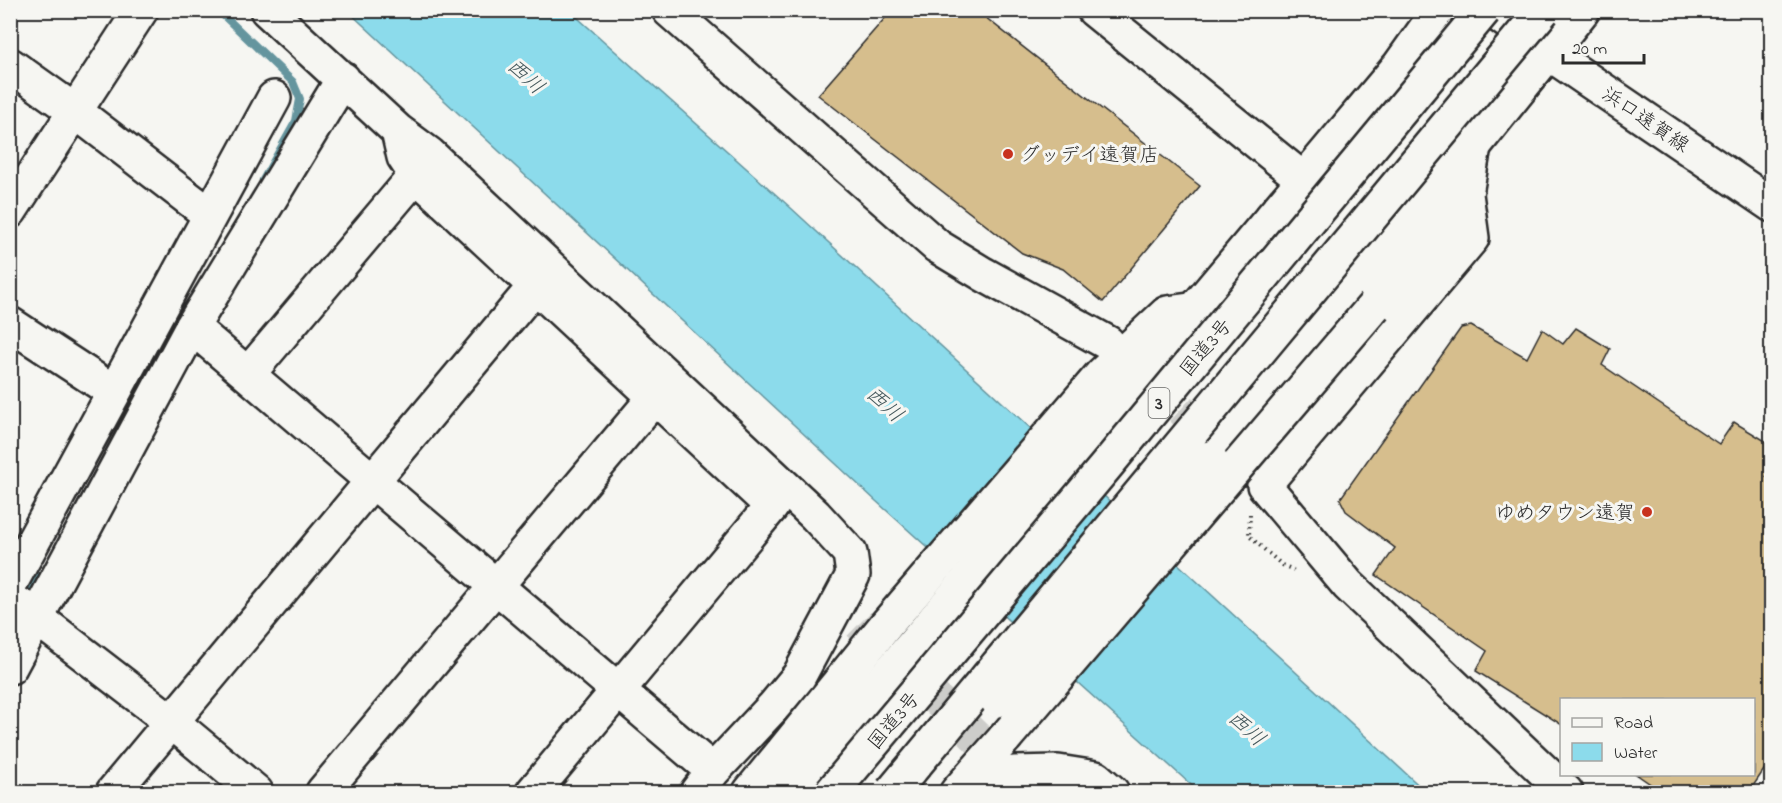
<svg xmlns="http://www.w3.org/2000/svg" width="1782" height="803" viewBox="0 0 1782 803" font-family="'Indie Flower','Klee One',sans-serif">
<rect width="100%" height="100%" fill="#f6f6f2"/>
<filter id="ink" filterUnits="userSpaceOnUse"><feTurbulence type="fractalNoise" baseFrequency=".0167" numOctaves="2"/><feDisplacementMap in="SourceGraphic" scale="12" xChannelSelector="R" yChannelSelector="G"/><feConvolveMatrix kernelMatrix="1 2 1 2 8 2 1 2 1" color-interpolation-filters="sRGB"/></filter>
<g filter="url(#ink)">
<path fill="#8cdbeb" stroke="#65959e" stroke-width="1.5" d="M348 11H570L791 208 1426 792H1199L876 501Z"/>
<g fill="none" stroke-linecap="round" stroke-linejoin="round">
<path stroke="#65959e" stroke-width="8" d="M218 10 293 82 300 99 296 121 263 180
M26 601 40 576
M10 629 20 612"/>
</g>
<path fill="#d6be8d" stroke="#2b2b2b" stroke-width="1.5" d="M892 10H976L1200 186 1103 302 1063 269 1022 253 818 95Z
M1471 326 1527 358 1542 329 1563 344 1576 328 1610 349 1602 365 1719 444 1734 422 1772 445V469L1766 477 1772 481V758L1749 792H1662L1636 774H1754V700H1562V725L1476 671 1487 651 1376 575 1395 548 1346 511 1340 499 1461 328Z"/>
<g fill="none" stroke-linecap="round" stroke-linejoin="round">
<path stroke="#cdcdca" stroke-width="33" stroke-dasharray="33 16" stroke-linecap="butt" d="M1145 376 1218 443
M859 624 1013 773"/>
<g stroke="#2b2b2b" stroke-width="38">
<path id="minor" d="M267 10 398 131 404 157 416 175 772 506 533 792
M669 10 937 246 983 274 1108 343
M1094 10 1304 180
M10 65 76 112 210 215
M398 131 429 154 815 515 850 553 853 575 799 676 774 706 713 771 697 792
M1474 146 1466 194 1472 238 1264 485 1348 585 1566 792
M10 211 141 10
M1374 306 1466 194
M10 324 114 392
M192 327 713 771
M248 374 416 175
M10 584 274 98
M20 605 172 722 256 792
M10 667 192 327 343 79
M113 792 536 285
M323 792 655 397
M750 792 886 625 1102 374 1167 313 1197 309
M957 792 1005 738
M997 792 1014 773 1058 772 1096 778 1112 792"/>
</g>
<g stroke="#2b2b2b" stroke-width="38">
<path id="major" d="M1492 10 1550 54 1772 205"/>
</g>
<g stroke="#2b2b2b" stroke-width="38">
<path id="highway" d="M1210 458 1474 146 1583 10
M787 792 912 646 1399 66 1439 10"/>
</g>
<path stroke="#2b2b2b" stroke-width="4" stroke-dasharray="1.5 4.5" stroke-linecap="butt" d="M1250 514 1249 536 1282 565 1294 570"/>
<use href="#minor" stroke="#f6f6f2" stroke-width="33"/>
<use href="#major" stroke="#f6f6f2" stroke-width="33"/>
<use href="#highway" stroke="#f6f6f2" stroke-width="33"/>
<g stroke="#2b2b2b" stroke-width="38" stroke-linecap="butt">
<path id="minor-bridge" d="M1005 738 1374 306"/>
</g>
<g stroke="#2b2b2b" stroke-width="38" stroke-linecap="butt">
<path id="highway-bridge" d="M997 700 1210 458
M832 792 1106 466 1484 10
M892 792 1543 10"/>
</g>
<use href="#minor-bridge" stroke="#f6f6f2" stroke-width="33"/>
<use href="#highway-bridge" stroke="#f6f6f2" stroke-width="33"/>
</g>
</g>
<g fill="#c8321e" stroke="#f6f6f2" stroke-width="2">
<circle cx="1008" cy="154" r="6"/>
<circle cx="1647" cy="512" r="6"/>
</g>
<g text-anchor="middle" stroke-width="6" stroke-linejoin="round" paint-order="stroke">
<rect fill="#f6f6f2" stroke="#686867" stroke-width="1.5" x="1148.5" y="388" width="21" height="30" rx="4.5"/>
<g font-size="18" font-weight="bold" fill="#2b2b2b">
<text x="1159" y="409">3</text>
</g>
<g font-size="20" fill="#2b2b2b" stroke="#f6f6f2">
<text transform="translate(1646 119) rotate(34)" y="7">浜口遠賀線</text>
<text transform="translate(1205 347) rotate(-50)" y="7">国道3号</text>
<text transform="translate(893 720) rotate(-50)" y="7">国道3号</text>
</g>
<g font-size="20" fill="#2b2b2b" stroke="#f6f6f2" text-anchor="start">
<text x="1020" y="161">グッデイ遠賀店</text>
<text x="1635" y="519" text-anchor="end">ゆめタウン遠賀</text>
</g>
<g font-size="21" font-style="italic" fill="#43575b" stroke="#f6f6f2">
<text transform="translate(526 76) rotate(42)" y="7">西川</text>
<text transform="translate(885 404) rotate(42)" y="7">西川</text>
<text transform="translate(1247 728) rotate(42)" y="7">西川</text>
</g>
</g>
<rect width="1782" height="803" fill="none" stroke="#f6f6f2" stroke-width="36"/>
<rect x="18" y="18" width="1746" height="767" fill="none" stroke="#2b2b2b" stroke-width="2" filter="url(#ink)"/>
<rect x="1560" y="698" width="195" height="78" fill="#f6f6f2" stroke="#a5a5a2" stroke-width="1.5"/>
<rect x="1572" y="718" width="30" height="9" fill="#f6f6f2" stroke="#a5a5a2" stroke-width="1.5"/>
<text x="1614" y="728" font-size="18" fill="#2b2b2b">Road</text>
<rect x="1572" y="743" width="30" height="18" fill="#8cdbeb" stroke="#a5a5a2" stroke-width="1.5"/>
<text x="1614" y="758" font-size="18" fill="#2b2b2b">Water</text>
<path d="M1563 54v9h81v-9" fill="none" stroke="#2b2b2b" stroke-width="3"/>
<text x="1572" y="54" font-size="18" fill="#2b2b2b" stroke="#f6f6f2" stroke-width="4.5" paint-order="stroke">20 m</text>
</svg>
